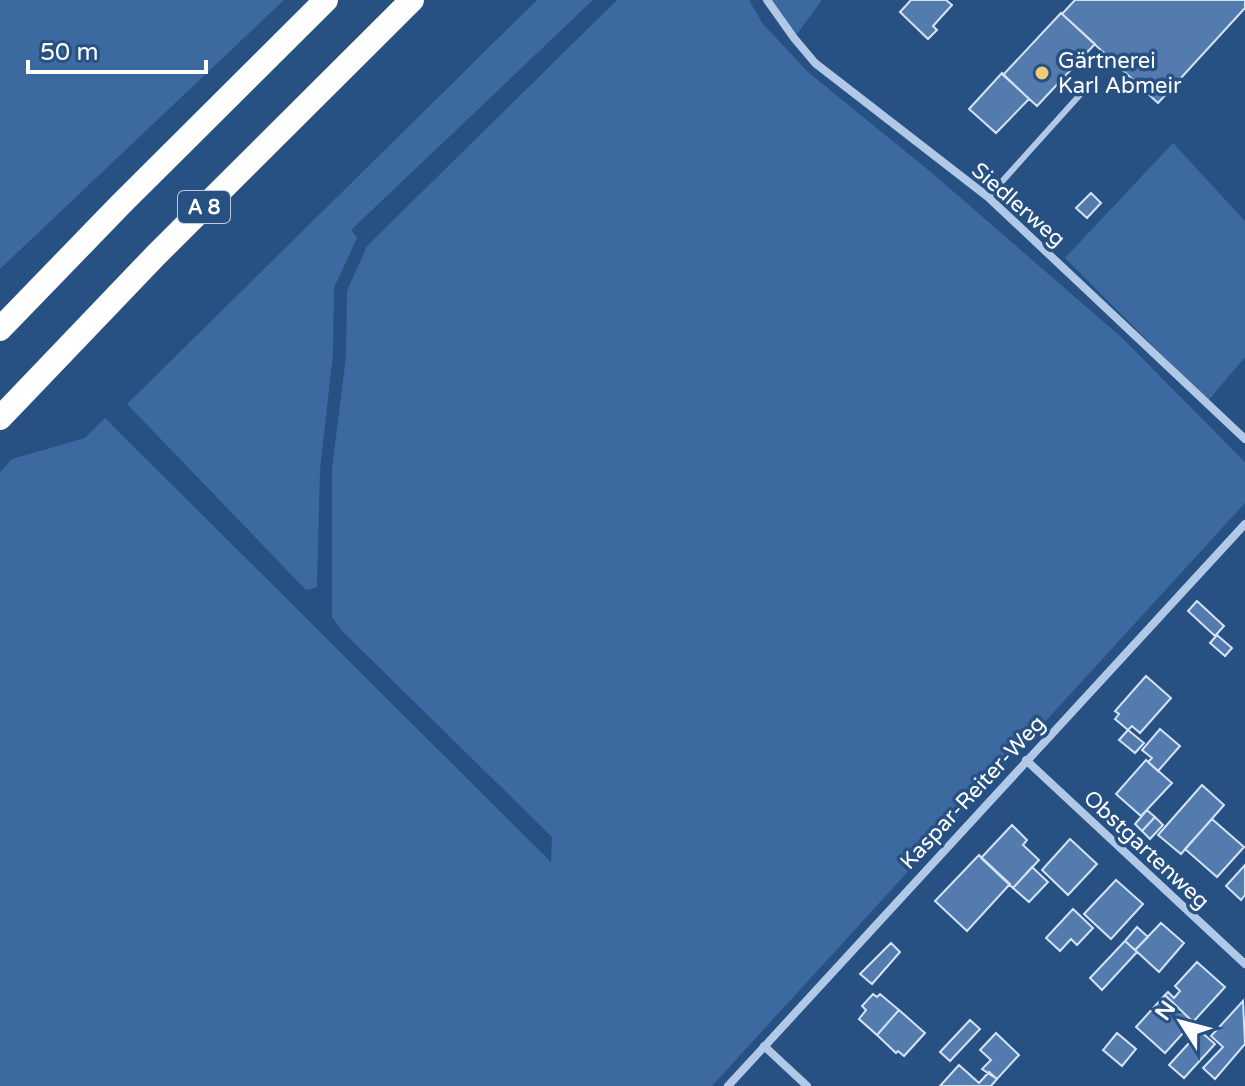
<svg xmlns="http://www.w3.org/2000/svg" width="1245" height="1086" viewBox="0 0 1245 1086" font-family="'Varela Round',sans-serif">
<rect width="100%" height="100%" fill="#275083"/>
<path fill="#3c69a0" d="M0 0H284L0 269Z
M537 0H593L351 230 357 238 334 288 333 354 320 470 317 587 306 590 127 404Z
M617 0H749L762 23 809 73 932 173 1121 337 1245 462V503L712 1086H0V472L12 459 85 438 105 418 551 862 552 837 343 632 332 617V469L346 357 347 291 367 246Z
M767 0H822L794 38Z
M1173 143 1245 221V357L1208 401 1065 258Z"/>
<path fill="#547bad" stroke="#d4e3f6" stroke-width="2" d="M911 0H946L952 5 933 26 937 30 928 39 900 12Z
M1075 0H1245V8L1158 103 1062 14Z
M1061 13 1095 44 1037 106 1003 75Z
M1002 73 1029 99 996 133 969 109Z
M1091 193 1101 203 1087 218 1076 208Z
M1197 601 1224 626 1215 636 1188 611Z
M1217 635 1232 648 1225 656 1210 643Z
M1146 676 1171 698 1140 733 1132 726 1128 730 1115 719 1119 714 1115 711Z
M1160 729 1180 746 1158 771 1148 762 1152 758 1142 750Z
M1128 730 1144 743 1135 753 1119 740Z
M1146 760 1172 783 1141 816 1116 794Z
M1202 785 1224 805 1181 854 1158 835Z
M1147 810 1155 817 1142 831 1135 824Z
M1155 817 1163 825 1150 839 1142 831Z
M1212 819 1244 847 1217 877 1185 849Z
M1012 825 1027 840 1023 845 1039 860 1013 888 981 858Z
M1070 839 1097 864 1068 895 1042 870Z
M979 855 1010 884 967 931 935 901Z
M1245 865V895L1241 900 1226 886Z
M1032 867 1048 882 1029 902 1013 888Z
M1116 880 1143 904 1111 939 1084 914Z
M1073 909 1093 928 1077 945 1071 939 1060 951 1046 938Z
M1161 923 1184 943 1159 972 1135 950Z
M1137 927 1148 937 1135 950 1125 941Z
M1125 941 1137 952 1102 990 1090 978Z
M891 943 900 952 872 984 860 974Z
M1197 962 1225 987 1193 1022 1165 995 1168 992 1174 998 1180 991 1175 986Z
M873 994 877 997 880 994 899 1010 877 1035 859 1019 866 1010 862 1006Z
M1165 995 1193 1022 1165 1053 1136 1027Z
M1243 1001 1245 1044 1215 1079 1203 1068 1223 1047 1211 1036Z
M899 1010 925 1033 904 1056 898 1051 896 1053 877 1035Z
M970 1020 980 1029 950 1061 940 1052Z
M1200 1031 1215 1044 1184 1078 1169 1065Z
M996 1033 1019 1055 997 1079 982 1069 991 1060 980 1050Z
M1117 1033 1136 1049 1122 1066 1103 1050Z
M959 1065 979 1083 989 1072 997 1079 991 1086H940Z"/>
<g fill="none" stroke-linecap="round" stroke-linejoin="round">
<path stroke="#b1c9e7" stroke-width="6" d="M988 197 1096 77"/>
<path stroke="#b1c9e7" stroke-width="8" d="M767 0 794 38 815 63 988 197 1245 439
M1026 760 1245 964
M764 1046 807 1086
M728 1086 1245 524"/>
<path stroke="#fff" stroke-width="24" d="M0 329 120 205 326 0
M0 418 156 255 412 0"/>
</g>
<circle fill="#efcc77" stroke="#275083" stroke-width="3" cx="1042" cy="73" r="8"/>
<g text-anchor="middle" stroke-width="7" stroke-linejoin="round" paint-order="stroke">
<rect fill="#275083" stroke="#becada" stroke-width="2" x="178" y="191" width="52" height="32" rx="6"/>
<g font-size="20" font-weight="bold" fill="#fff">
<text x="204" y="214">A 8</text>
</g>
<g font-size="22" fill="#fff" stroke="#275083" text-anchor="start">
<text x="1058" y="68">Gärtnerei<tspan x="1058" dy="25">Karl Abmeir</tspan></text>
</g>
<g font-size="22" fill="#fff" stroke="#275083">
<text transform="translate(1019 204) rotate(41)" y="8">Siedlerweg</text>
<text transform="translate(972 792) rotate(-47)" y="8">Kaspar-Reiter-Weg</text>
<text transform="translate(1147 849) rotate(43)" y="8">Obstgartenweg</text>
</g>
</g>
<g transform="translate(1181 1022) rotate(306)" stroke="#275083" stroke-width="6" paint-order="stroke">
<path d="M0-6L14 30L0 20L-14 30Z" fill="#ffffff"/>
<text y="-12" font-size="22" font-weight="bold" text-anchor="middle" fill="#ffffff">N</text>
</g>
<path d="M28 60v12h178v-12" fill="none" stroke="#ffffff" stroke-width="4"/>
<text x="40" y="60" font-size="24" fill="#ffffff" stroke="#275083" stroke-width="6" paint-order="stroke">50 m</text>
</svg>
